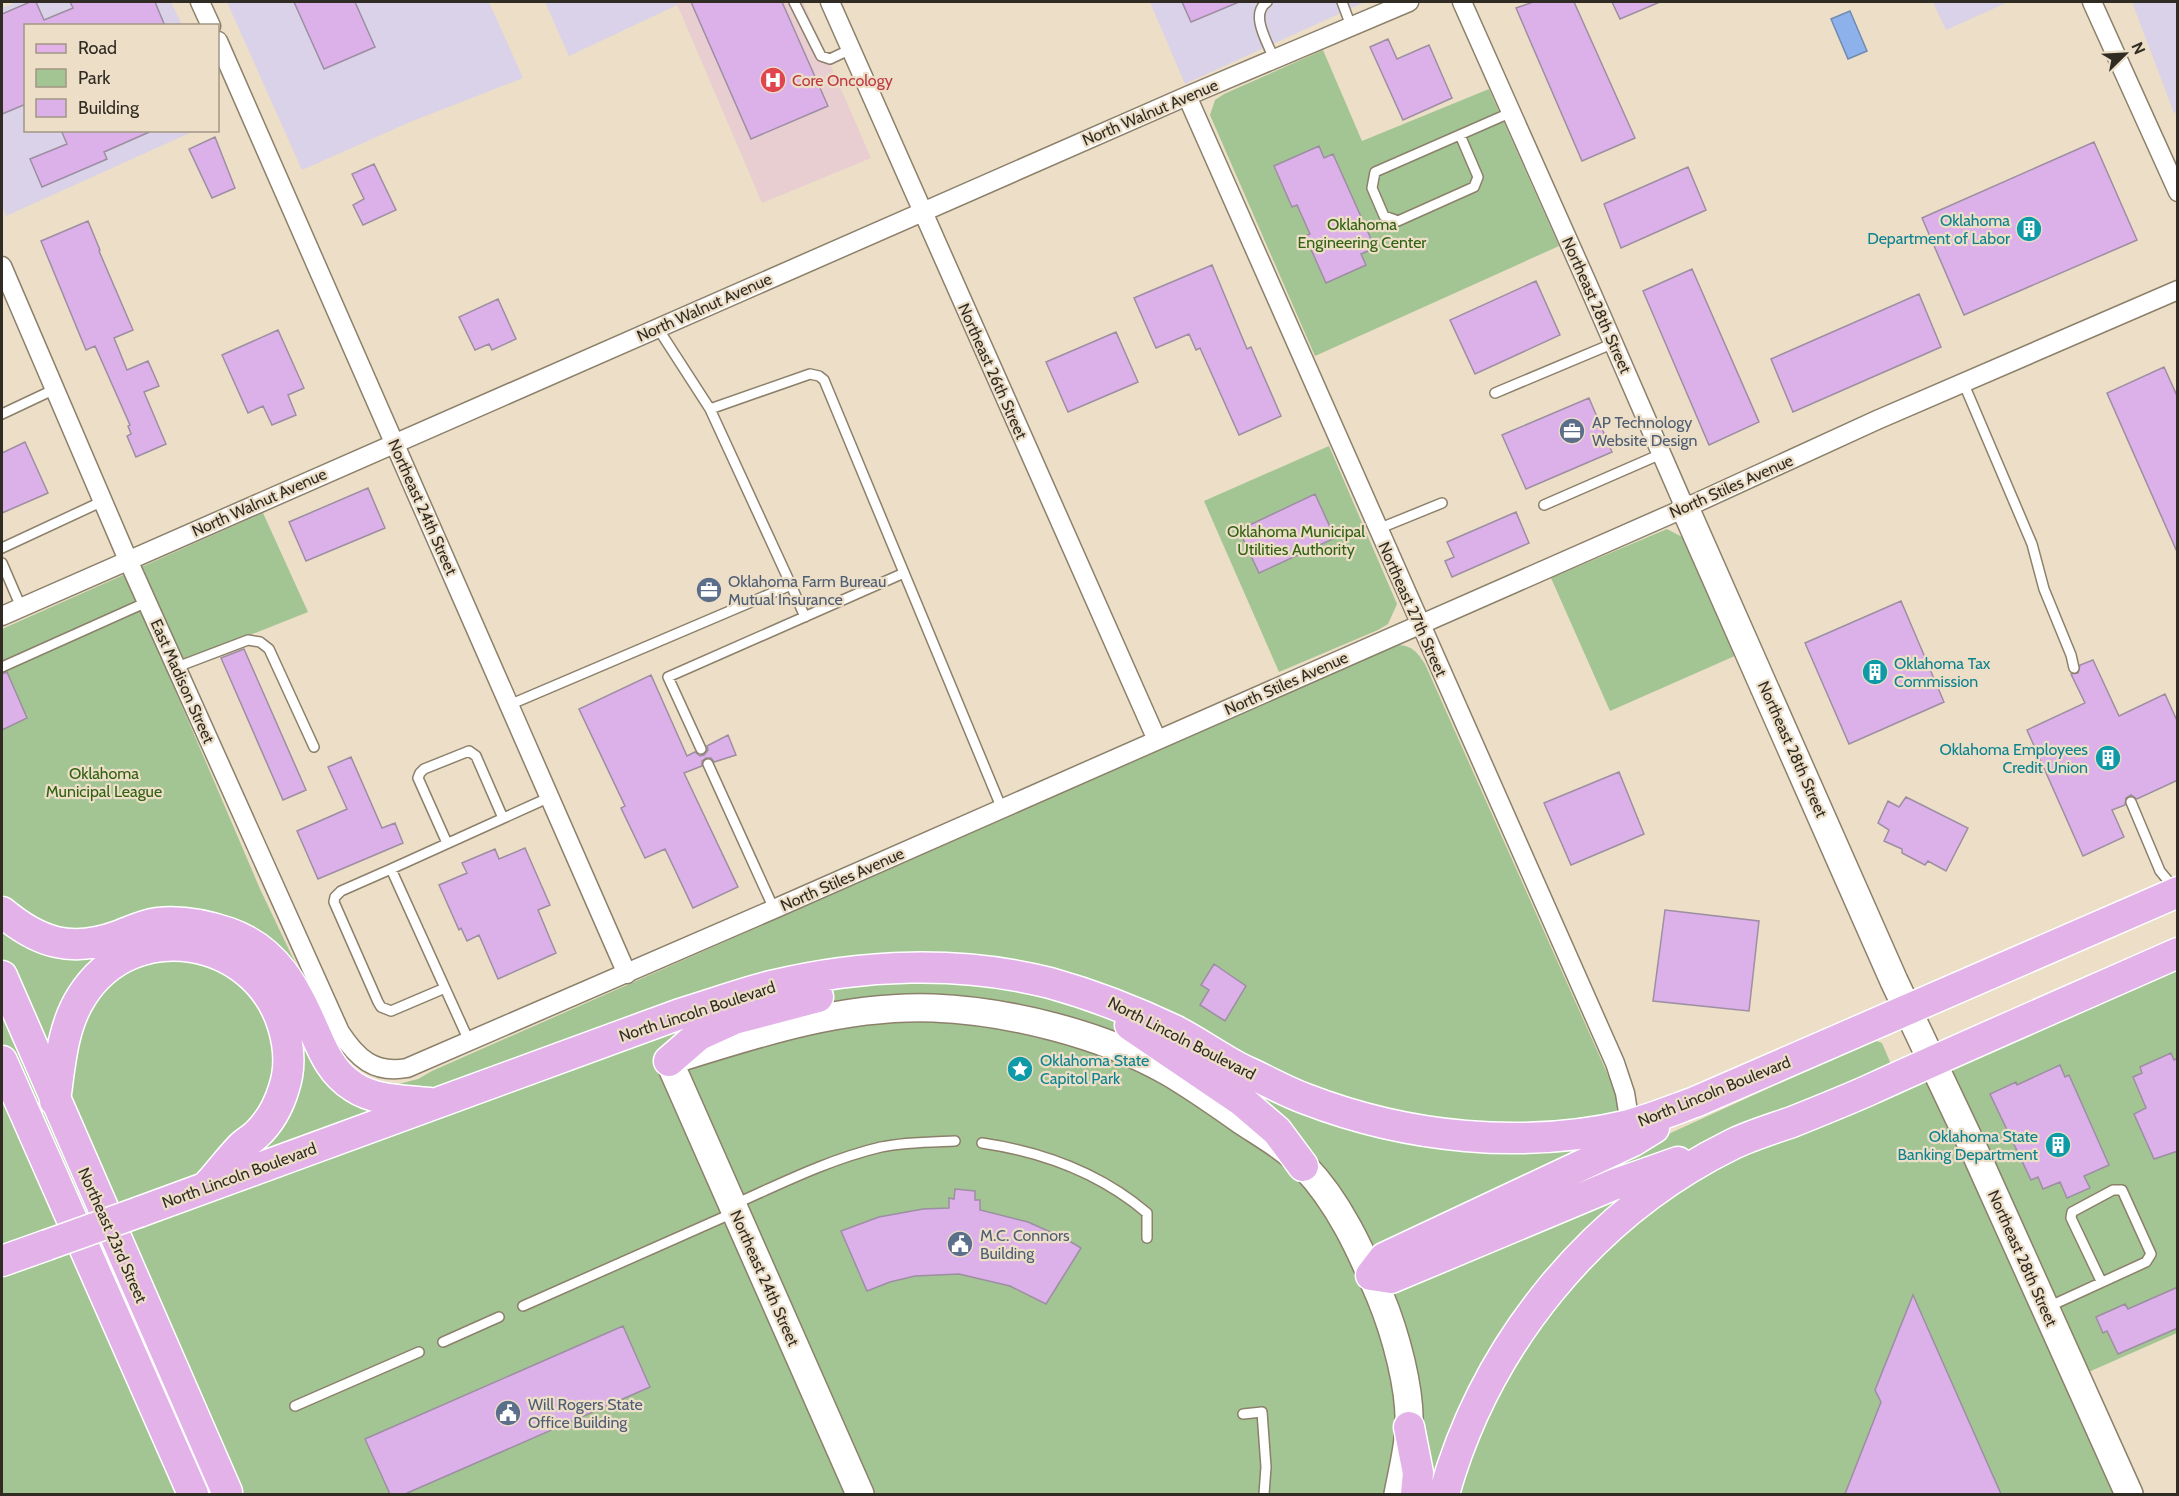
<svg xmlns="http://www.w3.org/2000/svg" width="2179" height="1496" viewBox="0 0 2179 1496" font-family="Cabin,sans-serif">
<rect width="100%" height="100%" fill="#ecdec7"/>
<path fill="#d9d2e8" d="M17 2H171L182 25 26 26V130L194 131 6 216 2 204V8Z
M227 2H489L523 78 410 122 302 170Z
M545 2H676L677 5 569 56Z
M1150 2H1365L1185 84Z
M1933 2H2008L1946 30Z
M2132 2H2177V112L2174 113Z"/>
<path fill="#e9ced1" d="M676 2H803L871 158 762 203Z"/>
<path fill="#a2c593" d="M1323 50 1362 141 1489 89 1559 246 1315 356 1210 115 1215 100 1224 94Z
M1329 446 1397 604 1388 624 1378 630 1279 672 1204 501Z
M263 513 308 612 192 658 167 671 260 889 291 954 321 1010 340 1054 352 1067 371 1080 395 1085 418 1079 432 1071 1398 645C1413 646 1417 652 1425 664L1640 1147 1874 1040 1882 1043 1902 1090 2177 968V1333L2066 1382 2116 1494H2V629Z
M1667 529 1684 538 1737 655 1610 711 1551 578Z"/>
<path fill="#8db2eb" stroke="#718aaf" stroke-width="1.5" d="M1850 11 1867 51 1848 59 1831 19Z"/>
<path fill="#dcb1ea" stroke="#9d8ea2" stroke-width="1.5" d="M30 2H36L44 20 73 8 70 2H155L165 26H26V104L2 114V14Z
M294 2H355L375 47 324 69Z
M691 2H782L828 106 751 139Z
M1182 2H1239L1191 22Z
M1533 2H1574L1635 138 1582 161 1516 8Z
M1612 2H1660L1620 19Z
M1388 39 1397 59 1429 45 1452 98 1403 120 1370 47Z
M61 130H154L104 152 107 159 42 187 30 159 67 144Z
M215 137 235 188 212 198 189 149Z
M2094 142 2137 240 1964 315 1922 218Z
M1319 146 1324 158 1333 154 1375 248 1361 254 1366 265 1326 283 1305 236 1310 234 1297 205 1292 207 1274 166Z
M374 164 396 210 363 225 353 205 364 199 352 174Z
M1688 167 1706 210 1621 248 1604 204Z
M88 221 100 250 99 251 133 330 114 338 127 370 148 361 159 386 144 392 166 444 136 457 127 436 131 434 128 426 130 425 95 346 86 350 41 241Z
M1212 265 1247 349 1251 347 1281 416 1239 435 1200 348 1196 350 1189 334 1156 348 1134 298Z
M1692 269 1759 422 1709 445 1643 291Z
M1536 281 1560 335 1475 374 1450 320Z
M1919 294 1941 347 1793 412 1771 359Z
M498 299 516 339 492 350 489 344 475 350 459 317Z
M278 330 304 388 288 395 296 415 272 425 263 406 248 413 222 355Z
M1116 332 1138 382 1068 412 1046 362Z
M2164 367 2178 398V554L2107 393Z
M1589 398 1612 452 1526 489 1502 435Z
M25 442 48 493 2 513V453Z
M368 488 385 528 306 561 289 522Z
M1315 494 1335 538 1259 573 1239 530Z
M1516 512 1529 543 1452 577 1445 561 1454 557 1447 542Z
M1901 601 1944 702 1849 744 1805 643Z
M244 649 306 790 283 800 221 658Z
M2093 660 2119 716 2165 694 2178 723V780L2137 799 2131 795 2126 798 2125 805 2112 810 2124 837 2083 856 2027 730 2085 703 2071 674 2078 673 2080 665Z
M7 672 27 718 2 730V674Z
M651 675 687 756 695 752 700 756 704 755 708 750 707 746 728 735 736 755 714 762 711 758H706L702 761V766L684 773 738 887 693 908 665 849 645 858 621 808 625 806 579 709Z
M351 757 382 828 395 823 403 843 318 879 297 831 347 809 328 767Z
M1619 772 1644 834 1571 865 1544 803Z
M1906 797 1968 828 1946 871 1928 861 1925 865 1902 853V849L1884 841 1889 830 1878 823 1888 801 1899 807Z
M525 848 550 905 538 910 556 953 498 979 479 935 467 941 461 928 459 930 439 885 467 873 462 863 495 849 499 859Z
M1665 910 1759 921 1749 1011 1653 1001Z
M1214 964 1246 986 1225 1021 1200 1005 1209 990 1201 985Z
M2171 1053 2174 1060 2178 1058V1151L2154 1159 2134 1114 2146 1108 2133 1077 2142 1073 2140 1067Z
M2060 1065 2065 1077 2069 1075 2109 1165 2084 1176 2090 1188 2067 1198 2060 1182 2043 1189 2038 1177 2031 1180 1990 1094 2016 1082 2017 1085Z
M955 1189 975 1191V1200H980V1210L1028 1222 1066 1239 1081 1248 1046 1304 1010 1286 959 1274 915 1276 890 1282 867 1291 841 1231 879 1217 923 1209 949 1208V1198L954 1199Z
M2178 1287V1328L2118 1354 2107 1331 2103 1333 2096 1317 2125 1304 2128 1309Z
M1913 1295 2001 1494H1845L1881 1402 1875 1390Z
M623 1326 650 1387 405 1494H390L365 1439Z"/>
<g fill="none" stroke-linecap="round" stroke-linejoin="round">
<g stroke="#8c806b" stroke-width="12">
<path id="lane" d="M794 2 821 56 830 59 851 49
M1267 2C1249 14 1268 43 1274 59
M1342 2 1351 26
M1460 135 1478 177 1474 187 1398 221 1384 216 1372 188 1375 172 1512 112
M1963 382 2032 544 2044 589 2071 655 2074 668
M1495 393 1614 343
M710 409 810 374 819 376 824 380 1002 809
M2 414 55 389
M1544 505 1661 454
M1378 529 1442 503
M2 548 103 501
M2 563 21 607
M791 585 805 617
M2 667 147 602
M177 667 248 640 260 642 269 649 314 747
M509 705 791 585 710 409 657 327
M701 749 668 677 904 573
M708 764 774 909
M2131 802 2160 871 2174 888
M447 843 418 778 420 773 424 769 469 751 476 756 503 818
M391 869 341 891 335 897 334 902 378 1002 381 1007 391 1011 445 988
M469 1041 391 869 550 797
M982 1143C1043 1152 1100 1173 1147 1213V1238
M735 1204C782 1183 830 1159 881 1147 905 1142 930 1142 955 1141
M523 1306 733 1213
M2048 1307 2146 1262 2151 1254 2122 1190H2113L2072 1212 2071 1218 2101 1281
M443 1342 499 1317
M295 1406 419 1352
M1243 1414 1262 1412 1266 1467 1264 1494"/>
</g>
<g stroke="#8c806b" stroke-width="21">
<path id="street" d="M200 2 211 26
M830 2 1157 740
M1462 2 1588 285 1685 508
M2092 2 2178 192
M218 41 627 974
M1187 96 1615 1063 1625 1093 1630 1124
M2 266 128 560 340 1032C357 1058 374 1074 407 1068L774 909 1685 508 1877 420 2178 290
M2 616 1187 96 1409 2"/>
</g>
<g stroke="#8c806b" stroke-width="30">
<path id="secondary" d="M1685 508 1894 981 1976 1154 2129 1494
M860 1494 669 1061C755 1034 841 1005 933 1008 1009 1011 1101 1034 1167 1071 1193 1086 1217 1103 1241 1120 1262 1134 1287 1148 1304 1166 1339 1202 1361 1251 1380 1296 1395 1332 1411 1389 1409 1428 1408 1450 1402 1473 1398 1494"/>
</g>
<g stroke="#fff" stroke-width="33">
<path id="primary" d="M2 912C39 943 71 953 118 936 131 931 143 925 157 923 181 920 206 925 229 933 277 950 296 989 315 1033 324 1054 333 1074 354 1087 375 1101 404 1100 429 1103
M2 976 227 1492
M1130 1025 1242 1101 1277 1131 1303 1166
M2 1061 193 1494
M669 1061 699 1035 734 1019 818 997
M55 1101C60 1065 62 1027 82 996 133 915 256 936 283 1026 289 1046 291 1067 284 1088 279 1105 269 1123 256 1135 252 1139 246 1142 242 1146 230 1158 220 1172 209 1184
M1654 1128 1633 1141 1384 1258 1371 1275 1391 1278 1613 1185 1678 1162
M139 1212 680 1014C710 1005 740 994 771 986 861 964 960 960 1050 983 1093 995 1134 1011 1174 1030 1198 1042 1219 1058 1243 1070 1264 1079 1284 1091 1306 1099 1407 1138 1523 1150 1629 1125 1651 1119 1673 1110 1695 1102L2178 892
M2 1261 47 1245
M1409 1427 1418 1473 1416 1494
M1444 1494C1486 1344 1592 1213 1733 1144 1752 1135 1772 1129 1792 1122 1817 1112 1842 1102 1867 1091 1970 1044 2074 999 2178 953"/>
</g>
<use href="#lane" stroke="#fff" stroke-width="9"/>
<use href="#street" stroke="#fff" stroke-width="18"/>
<use href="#secondary" stroke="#fff" stroke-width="27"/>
<use href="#primary" stroke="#e2b2e9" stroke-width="30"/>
<g stroke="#fff" stroke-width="33" stroke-linecap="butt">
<path id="primary-bridge" d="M47 1245 139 1212"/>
</g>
<use href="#primary-bridge" stroke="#e2b2e9" stroke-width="30"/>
</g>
<defs>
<g id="hospital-disc" transform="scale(1.35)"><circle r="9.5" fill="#e0444e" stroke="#ecdec7"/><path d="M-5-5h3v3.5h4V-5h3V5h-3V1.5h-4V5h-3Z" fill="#fff"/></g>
<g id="building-disc" transform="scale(1.35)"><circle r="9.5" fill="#0f9aa8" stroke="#ecdec7"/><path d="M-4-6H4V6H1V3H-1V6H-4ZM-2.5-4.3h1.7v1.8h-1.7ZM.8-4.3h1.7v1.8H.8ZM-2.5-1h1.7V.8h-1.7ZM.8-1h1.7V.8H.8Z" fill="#fff"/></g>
<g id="office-disc" transform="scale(1.35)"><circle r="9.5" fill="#5c6f8a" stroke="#ecdec7"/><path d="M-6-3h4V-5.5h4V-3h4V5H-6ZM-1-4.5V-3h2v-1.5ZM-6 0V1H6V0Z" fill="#fff"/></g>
<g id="sight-disc" transform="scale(1.35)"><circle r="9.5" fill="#0f9aa8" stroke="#ecdec7"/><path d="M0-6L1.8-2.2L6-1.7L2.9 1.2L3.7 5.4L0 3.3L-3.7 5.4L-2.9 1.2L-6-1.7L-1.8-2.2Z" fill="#fff"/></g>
<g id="civic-disc" transform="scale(1.35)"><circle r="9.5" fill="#5c6f8a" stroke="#ecdec7"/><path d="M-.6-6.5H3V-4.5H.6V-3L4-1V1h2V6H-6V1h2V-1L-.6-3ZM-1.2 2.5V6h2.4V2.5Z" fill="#fff"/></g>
</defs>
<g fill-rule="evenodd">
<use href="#hospital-disc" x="773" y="80"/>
<use href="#building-disc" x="2029" y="229"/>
<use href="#office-disc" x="1572" y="431"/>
<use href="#office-disc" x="709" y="590"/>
<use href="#building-disc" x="1875" y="672"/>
<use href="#building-disc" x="2108" y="758"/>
<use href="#sight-disc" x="1020" y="1069"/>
<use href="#building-disc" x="2058" y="1145"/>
<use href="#civic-disc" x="960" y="1244"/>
<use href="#civic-disc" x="508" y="1413"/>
</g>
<g text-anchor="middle" stroke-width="4.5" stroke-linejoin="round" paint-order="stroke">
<g font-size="16" fill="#be3a42" stroke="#ecdec7" text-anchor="start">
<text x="792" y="86">Core Oncology</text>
</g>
<g font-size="16" fill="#312c23" stroke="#ecdec7">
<text transform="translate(1150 112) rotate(-23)" y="6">North Walnut Avenue</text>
<text transform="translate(1597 305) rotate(66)" y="6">Northeast 28th Street</text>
<text transform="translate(704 307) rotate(-24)" y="6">North Walnut Avenue</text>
<text transform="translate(993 371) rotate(66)" y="6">Northeast 26th Street</text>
<text transform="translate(1731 486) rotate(-24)" y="6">North Stiles Avenue</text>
<text transform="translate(259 502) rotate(-24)" y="6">North Walnut Avenue</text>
<text transform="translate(423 507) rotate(66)" y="6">Northeast 24th Street</text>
<text transform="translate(1413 609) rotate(66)" y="6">Northeast 27th Street</text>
<text transform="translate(183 681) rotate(66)" y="6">East Madison Street</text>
<text transform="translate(1286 683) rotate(-24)" y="6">North Stiles Avenue</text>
<text transform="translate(1793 749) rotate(66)" y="6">Northeast 28th Street</text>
<text transform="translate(842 879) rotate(-24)" y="6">North Stiles Avenue</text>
<text transform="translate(697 1011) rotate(-18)" y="6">North Lincoln Boulevard</text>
<text transform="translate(1182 1038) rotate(27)" y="6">North Lincoln Boulevard</text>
<text transform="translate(1714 1091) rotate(-22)" y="6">North Lincoln Boulevard</text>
<text transform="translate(239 1175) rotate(-20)" y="6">North Lincoln Boulevard</text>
<text transform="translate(113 1235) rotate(66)" y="6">Northeast 23rd Street</text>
<text transform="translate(2023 1258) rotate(66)" y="6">Northeast 28th Street</text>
<text transform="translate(765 1278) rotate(66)" y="6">Northeast 24th Street</text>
</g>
<g font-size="16" fill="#0d838f" stroke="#ecdec7" text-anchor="end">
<text x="2010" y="226">Oklahoma<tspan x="2010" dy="18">Department of Labor</tspan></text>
<text x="1894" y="669" text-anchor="start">Oklahoma Tax<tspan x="1894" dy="18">Commission</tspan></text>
<text x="2088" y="755">Oklahoma Employees<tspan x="2088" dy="18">Credit Union</tspan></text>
<text x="1040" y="1066" text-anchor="start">Oklahoma State<tspan x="1040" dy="18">Capitol Park</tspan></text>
<text x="2038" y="1142">Oklahoma State<tspan x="2038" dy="18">Banking Department</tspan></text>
</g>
<g font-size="16" fill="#306211" stroke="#ecdec7">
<text x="1362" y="230">Oklahoma<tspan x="1362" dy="18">Engineering Center</tspan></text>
<text x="1296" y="537">Oklahoma Municipal<tspan x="1296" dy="18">Utilities Authority</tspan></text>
<text x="104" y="779">Oklahoma<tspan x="104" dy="18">Municipal League</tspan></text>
</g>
<g font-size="16" fill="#4e5e75" stroke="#ecdec7" text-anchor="start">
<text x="1592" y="428">AP Technology<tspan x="1592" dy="18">Website Design</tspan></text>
<text x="728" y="587">Oklahoma Farm Bureau<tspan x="728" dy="18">Mutual Insurance</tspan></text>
<text x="980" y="1241">M.C. Connors<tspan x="980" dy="18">Building</tspan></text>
<text x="528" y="1410">Will Rogers State<tspan x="528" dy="18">Office Building</tspan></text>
</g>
</g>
<rect width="2179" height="1496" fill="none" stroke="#312c23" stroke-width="6"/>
<rect x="24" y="24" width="195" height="108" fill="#ecdec7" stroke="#a19785" stroke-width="1.5"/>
<rect x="36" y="44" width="30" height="9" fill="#e2b2e9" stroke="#a19785" stroke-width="1.5"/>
<text x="78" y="54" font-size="18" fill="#312c23">Road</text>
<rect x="36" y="69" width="30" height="18" fill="#a2c593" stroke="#a19785" stroke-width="1.5"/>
<text x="78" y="84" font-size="18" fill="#312c23">Park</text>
<rect x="36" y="99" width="30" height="18" fill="#dcb1ea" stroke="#a19785" stroke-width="1.5"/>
<text x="78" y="114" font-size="18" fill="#312c23">Building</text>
<g transform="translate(2125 54) rotate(66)" stroke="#ecdec7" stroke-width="4.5" paint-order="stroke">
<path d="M0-4.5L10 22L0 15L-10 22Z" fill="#312c23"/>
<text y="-9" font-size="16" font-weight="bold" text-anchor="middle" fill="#312c23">N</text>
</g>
</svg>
